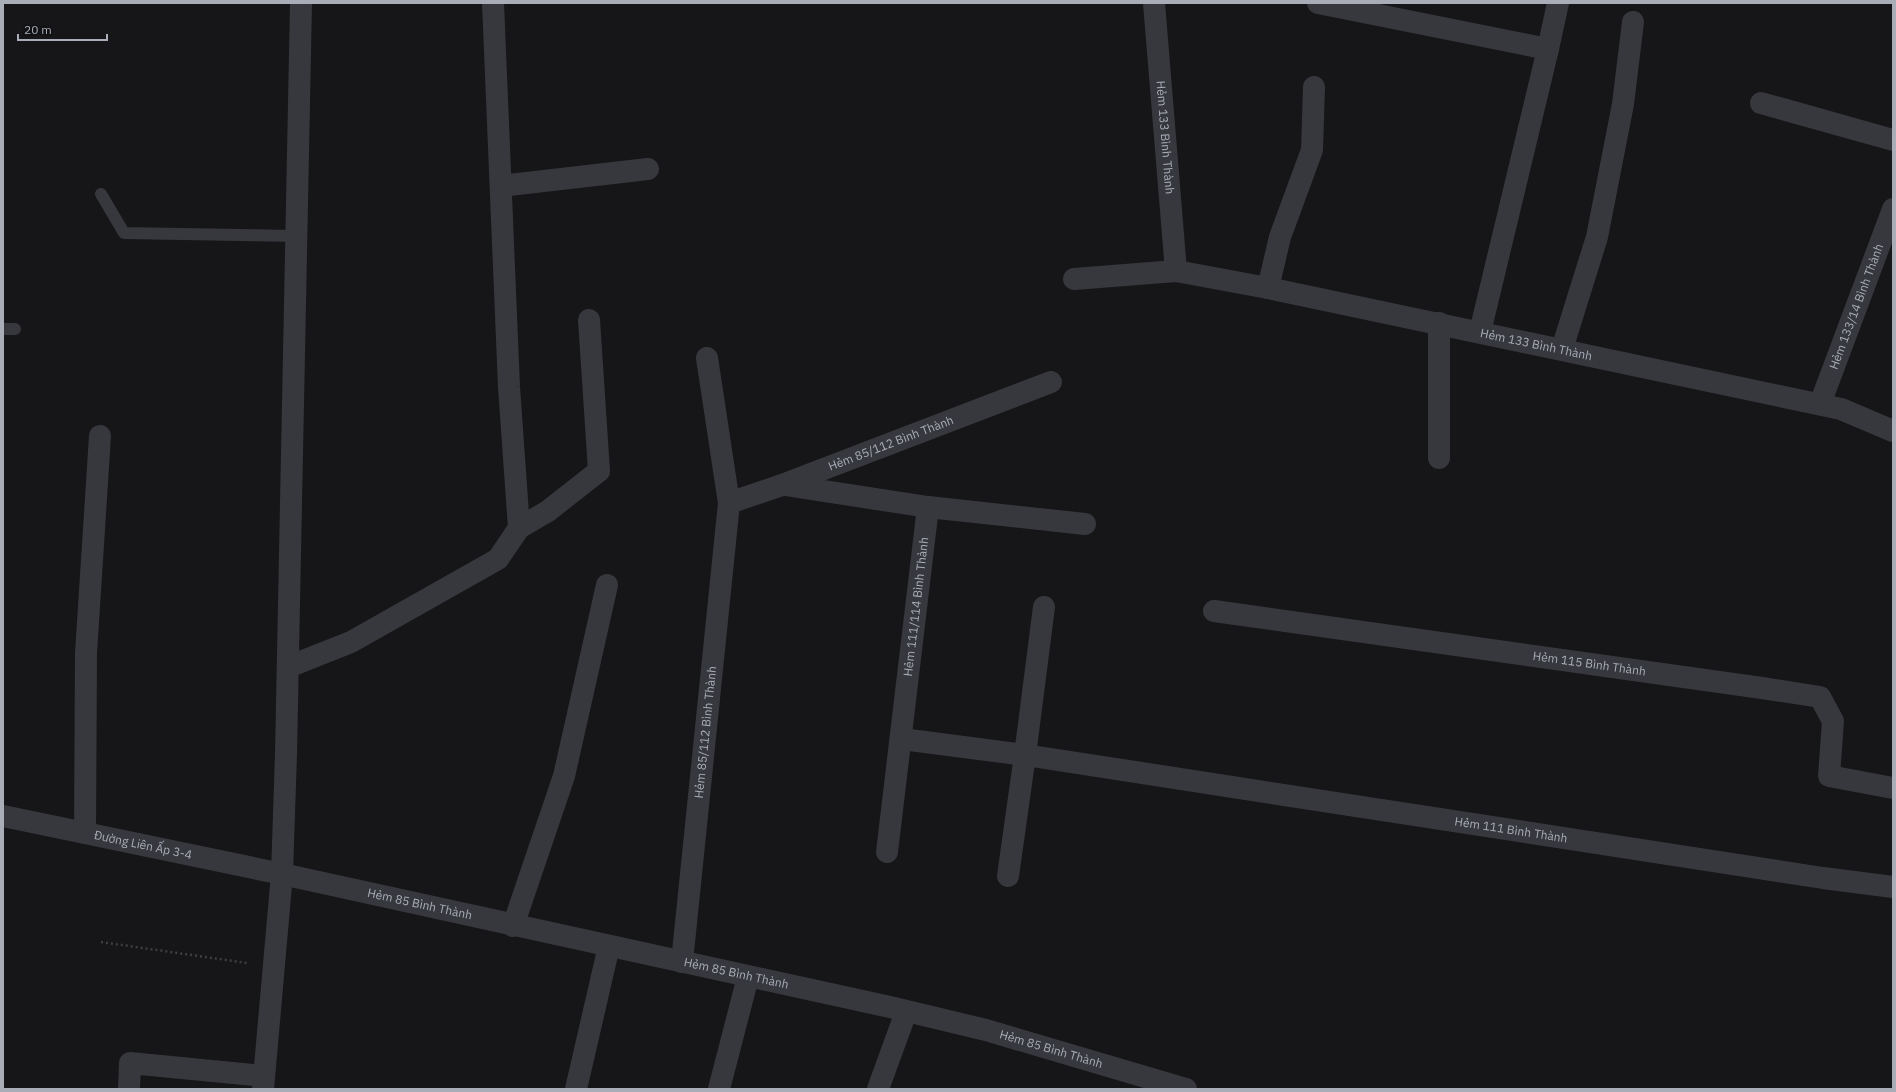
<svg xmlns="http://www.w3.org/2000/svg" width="1896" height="1092" viewBox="0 0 1896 1092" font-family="'IBM Plex Sans',sans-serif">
<rect width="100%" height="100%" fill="#161618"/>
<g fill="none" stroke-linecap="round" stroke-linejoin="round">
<path stroke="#3d3f44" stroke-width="2.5" stroke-dasharray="2 3" stroke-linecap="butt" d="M101 942 247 963"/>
<path stroke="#37383d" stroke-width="12" d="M101 194 124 233 296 236
M3 329H15"/>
<g stroke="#37383d" stroke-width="22">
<path id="s1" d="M1154 3 1176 271"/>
<path d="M1318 3 1548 49 1480 332"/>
<path d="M1548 49 1558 3"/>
<path d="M1761 103 1893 140"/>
<path d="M501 186 648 169"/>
<path id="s2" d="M1074 279 1176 271 1268 288 1841 409 1893 431"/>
<path d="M1268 288 1280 237 1312 150 1314 87"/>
<path d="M1562 349 1597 237 1623 104 1633 22"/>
<path d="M707 358 729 503"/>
<path id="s3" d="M1820 404 1893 209"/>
<path d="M1439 458V323"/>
<path d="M785 485 928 507 1085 524"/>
<path d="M519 528 548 511 599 471 589 320"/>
<path id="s4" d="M1214 611 1762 688 1820 697 1833 721 1829 776 1893 788"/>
<path d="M288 667 351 642 498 559 519 528 509 387 493 3"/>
<path d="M902 739 1025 755 1044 607"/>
<path id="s5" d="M3 816 282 874 890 1007 986 1030 1186 1089"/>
<path d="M85 833 86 653 100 436"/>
<path id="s6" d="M887 852 928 507"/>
<path id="s7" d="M1008 876 1025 755 1823 878 1893 887"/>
<path d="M513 926 564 776 607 585"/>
<path id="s8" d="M682 962 729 503 782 485 1051 382"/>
<path d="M129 1089 130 1063 264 1076"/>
<path d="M263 1089 282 874 286 754 301 3"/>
<path d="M576 1089 609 946"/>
<path d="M719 1089 748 977"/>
<path d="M878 1089 906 1012"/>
</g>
</g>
<g text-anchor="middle" stroke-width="3" stroke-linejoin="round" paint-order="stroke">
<g font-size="12" fill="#a8adb8" stroke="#111113">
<text dy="4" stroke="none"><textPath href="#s1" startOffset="135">Hẻm 133 Bình Thành</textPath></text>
<text dy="4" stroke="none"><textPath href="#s3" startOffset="104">Hẻm 133/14 Bình Thành</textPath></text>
<text dy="4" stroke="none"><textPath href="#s2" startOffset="470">Hẻm 133 Bình Thành</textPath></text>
<text dy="4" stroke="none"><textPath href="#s8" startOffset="634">Hẻm 85/112 Bình Thành</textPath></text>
<text dy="4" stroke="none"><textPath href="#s6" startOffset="247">Hẻm 111/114 Bình Thành</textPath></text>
<text dy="4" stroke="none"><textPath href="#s4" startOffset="379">Hẻm 115 Bình Thành</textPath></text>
<text dy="4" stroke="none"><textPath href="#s8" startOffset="231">Hẻm 85/112 Bình Thành</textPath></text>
<text dy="4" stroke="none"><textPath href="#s7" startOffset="614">Hẻm 111 Bình Thành</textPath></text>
<text dy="4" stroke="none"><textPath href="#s5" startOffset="143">Đường Liên Ấp 3-4</textPath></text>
<text dy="4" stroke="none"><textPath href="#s5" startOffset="426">Hẻm 85 Bình Thành</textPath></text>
<text dy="4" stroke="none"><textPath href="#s5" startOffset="750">Hẻm 85 Bình Thành</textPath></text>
<text dy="4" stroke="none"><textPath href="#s5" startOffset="1074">Hẻm 85 Bình Thành</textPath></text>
</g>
</g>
<rect width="1896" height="1092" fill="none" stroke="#a8adb8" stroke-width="8"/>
<path d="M18 34v6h89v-6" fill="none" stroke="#a8adb8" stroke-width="2"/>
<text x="24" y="34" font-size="12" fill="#a8adb8" stroke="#111113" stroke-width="3" paint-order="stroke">20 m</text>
</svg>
